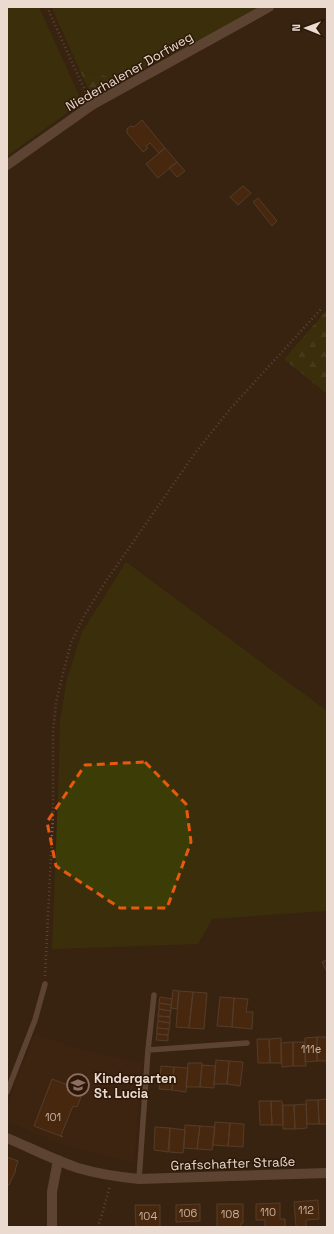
<svg xmlns="http://www.w3.org/2000/svg" width="334" height="1234" viewBox="0 0 334 1234" font-family="'Space Grotesk',sans-serif">
<defs>
<pattern id="forest-firs" width="22" height="20" patternUnits="userSpaceOnUse"><rect width="22" height="20" fill="#3c3d06"/><path d="M5 1l3.5 6h-7zM16 11l3.5 6h-7z" fill="#585829"/></pattern>
</defs>
<rect width="100%" height="100%" fill="#382211"/>
<path fill="#432712" d="M35 1034 76 1048 142 1063 134 1163 66 1146 7 1121V1107Z"/>
<path fill="#3c3d06" d="M7 7H39L82 102 7 156Z
M54 7H260L235 23 121 79 80 71 52 8Z
M126 562 327 711V911L212 919 198 944 52 949 58 796 60 721 67 679 82 632Z"/>
<path fill="url(#forest-firs)" d="M80 71 121 79 91 94Z
M327 310V394L284 359Z"/>
<path fill="#5a300d" stroke="#755b4a" d="M142 120 165 148 159 153 150 143 146 146 148 148 143 152 127 133V129L131 126 134 127Z
M165 148 177 162 158 178 146 164Z
M177 162 185 171 177 177 169 168Z
M243 186 251 193 238 205 230 197Z
M258 198 277 221 272 226 253 202Z
M327 960V972L322 962Z
M173 990 179 991 177 1009 171 1008Z
M179 991 193 992 189 1028 176 1027Z
M193 992 207 993 204 1029 189 1028Z
M160 997 172 999 171 1005 159 1003Z
M220 997 234 998 232 1027 217 1026Z
M234 998 248 999 246 1012H253L252 1029 232 1027Z
M159 1003 171 1005V1011L159 1009Z
M159 1009 171 1011 170 1017 158 1016Z
M158 1016 170 1017V1023L158 1021Z
M158 1021 170 1023 169 1029 157 1028Z
M157 1028 169 1029 168 1035 157 1034Z
M157 1034 168 1035V1041L156 1040Z
M317 1037V1061L305 1062V1038Z
M317 1037H327V1061H317Z
M281 1038V1063H270L269 1039Z
M257 1039H269L270 1063H258Z
M293 1042V1066L282 1067 281 1043Z
M293 1042H305L306 1066H293Z
M216 1060 229 1061 227 1084H214Z
M229 1061 243 1062 240 1086 227 1084Z
M188 1063H202L200 1087H186Z
M202 1065 215 1066 214 1088 200 1087Z
M161 1066 174 1067 172 1090 159 1089Z
M174 1067 188 1068 186 1092 172 1090Z
M52 1079 86 1092H83L77 1107 73 1106 61 1135 63 1137 34 1126Z
M327 1099V1124H319L318 1100Z
M306 1100H318L319 1124H307Z
M259 1101H271L272 1125H260Z
M271 1101H282L283 1125H272Z
M306 1104 307 1128 295 1129 294 1105Z
M283 1105H294L295 1129H283Z
M215 1122 230 1123 228 1146 213 1145Z
M230 1123 244 1124 243 1147 228 1146Z
M185 1125 200 1126 197 1149 184 1148Z
M200 1126 215 1127 212 1150 197 1149Z
M155 1127 170 1128 168 1152 154 1150Z
M170 1128 185 1130 183 1153 169 1152Z
M7 1157 18 1161 15 1170H16L9 1185 7 1184Z
M318 1200 319 1219 306 1220V1227H296L294 1202Z
M280 1203V1219H285V1227H265V1220H256V1204Z
M200 1204V1221L176 1222V1205Z
M217 1204H243V1223H241V1227H217Z
M135 1205H160V1227H136Z"/>
<g fill="none" stroke-linecap="round" stroke-linejoin="round">
<path stroke="#806d5f" stroke-width="2.5" stroke-dasharray="1 3" stroke-linecap="butt" d="M47 7 87 95
M45 976 53 815V733L56 702 63 673 71 643 84 616 104 584 195 453 231 408 321 309
M97 1227 100 1221 110 1186"/>
<path stroke="#896e5c" stroke-width="5.5" d="M148 1050 247 1043
M7 1092 35 1020 45 984
M139 1179 148 1050 154 995"/>
<path stroke="#896e5c" stroke-width="10" d="M7 165 92 105 269 7
M52 1227V1192L58 1160"/>
<path stroke="#896e5c" stroke-width="10" d="M7 1138C31 1148 54 1160 78 1168 98 1174 119 1177 139 1179L327 1173"/>
</g>
<path d="M0 0H334V1234H0ZM145 762 186 804 191 842 167 908H120L56 866 47 822 85 765Z" fill="#382211" fill-opacity=".55" fill-rule="evenodd"/>
<path fill="none" stroke="#e8590c" stroke-width="3" stroke-dasharray="8 5" stroke-linejoin="round" d="M145 762 186 804 191 842 167 908H120L56 866 47 822 85 765Z"/>
<defs>
<g id="school-ring" transform="scale(1.15)"><circle r="9.5" fill="#2d1808" stroke="#8d6e63" stroke-width="1.5"/><path d="M0-5L7-2L0 1L-7-2ZM-4 1L0 2.5L4 1V4Q0 6-4 4Z" fill="#8d6e63"/></g>
</defs>
<g fill-rule="evenodd">
<use href="#school-ring" x="78" y="1085"/>
</g>
<g text-anchor="middle" stroke-width="3" stroke-linejoin="round" paint-order="stroke">
<g font-size="11" fill="#c6b09f">
<text x="311" y="1053">111e</text>
<text x="53" y="1121">101</text>
<text x="306" y="1214">112</text>
<text x="268" y="1216">110</text>
<text x="188" y="1217">106</text>
<text x="230" y="1218">108</text>
<text x="148" y="1220">104</text>
</g>
<g font-size="13" fill="#eadad0" stroke="#2d1808">
<text transform="translate(129 71) rotate(-30)" y="5">Niederhalener Dorfweg</text>
<text transform="translate(233 1163) rotate(-2)" y="5">Grafschafter Straße</text>
</g>
<g font-size="13" font-weight="bold" fill="#eadad0" stroke="#2d1808" text-anchor="start">
<text x="94" y="1083">Kindergarten<tspan x="94" dy="15">St. Lucia</tspan></text>
</g>
</g>
<rect width="334" height="1234" fill="none" stroke="#eadad0" stroke-width="16"/>
<g transform="translate(306 28) rotate(271)" stroke="#2d1808" stroke-width="3" paint-order="stroke">
<path d="M0-3L7 15L0 10L-7 15Z" fill="#eadad0"/>
<text y="-6" font-size="11" font-weight="bold" text-anchor="middle" fill="#eadad0">N</text>
</g>
</svg>
